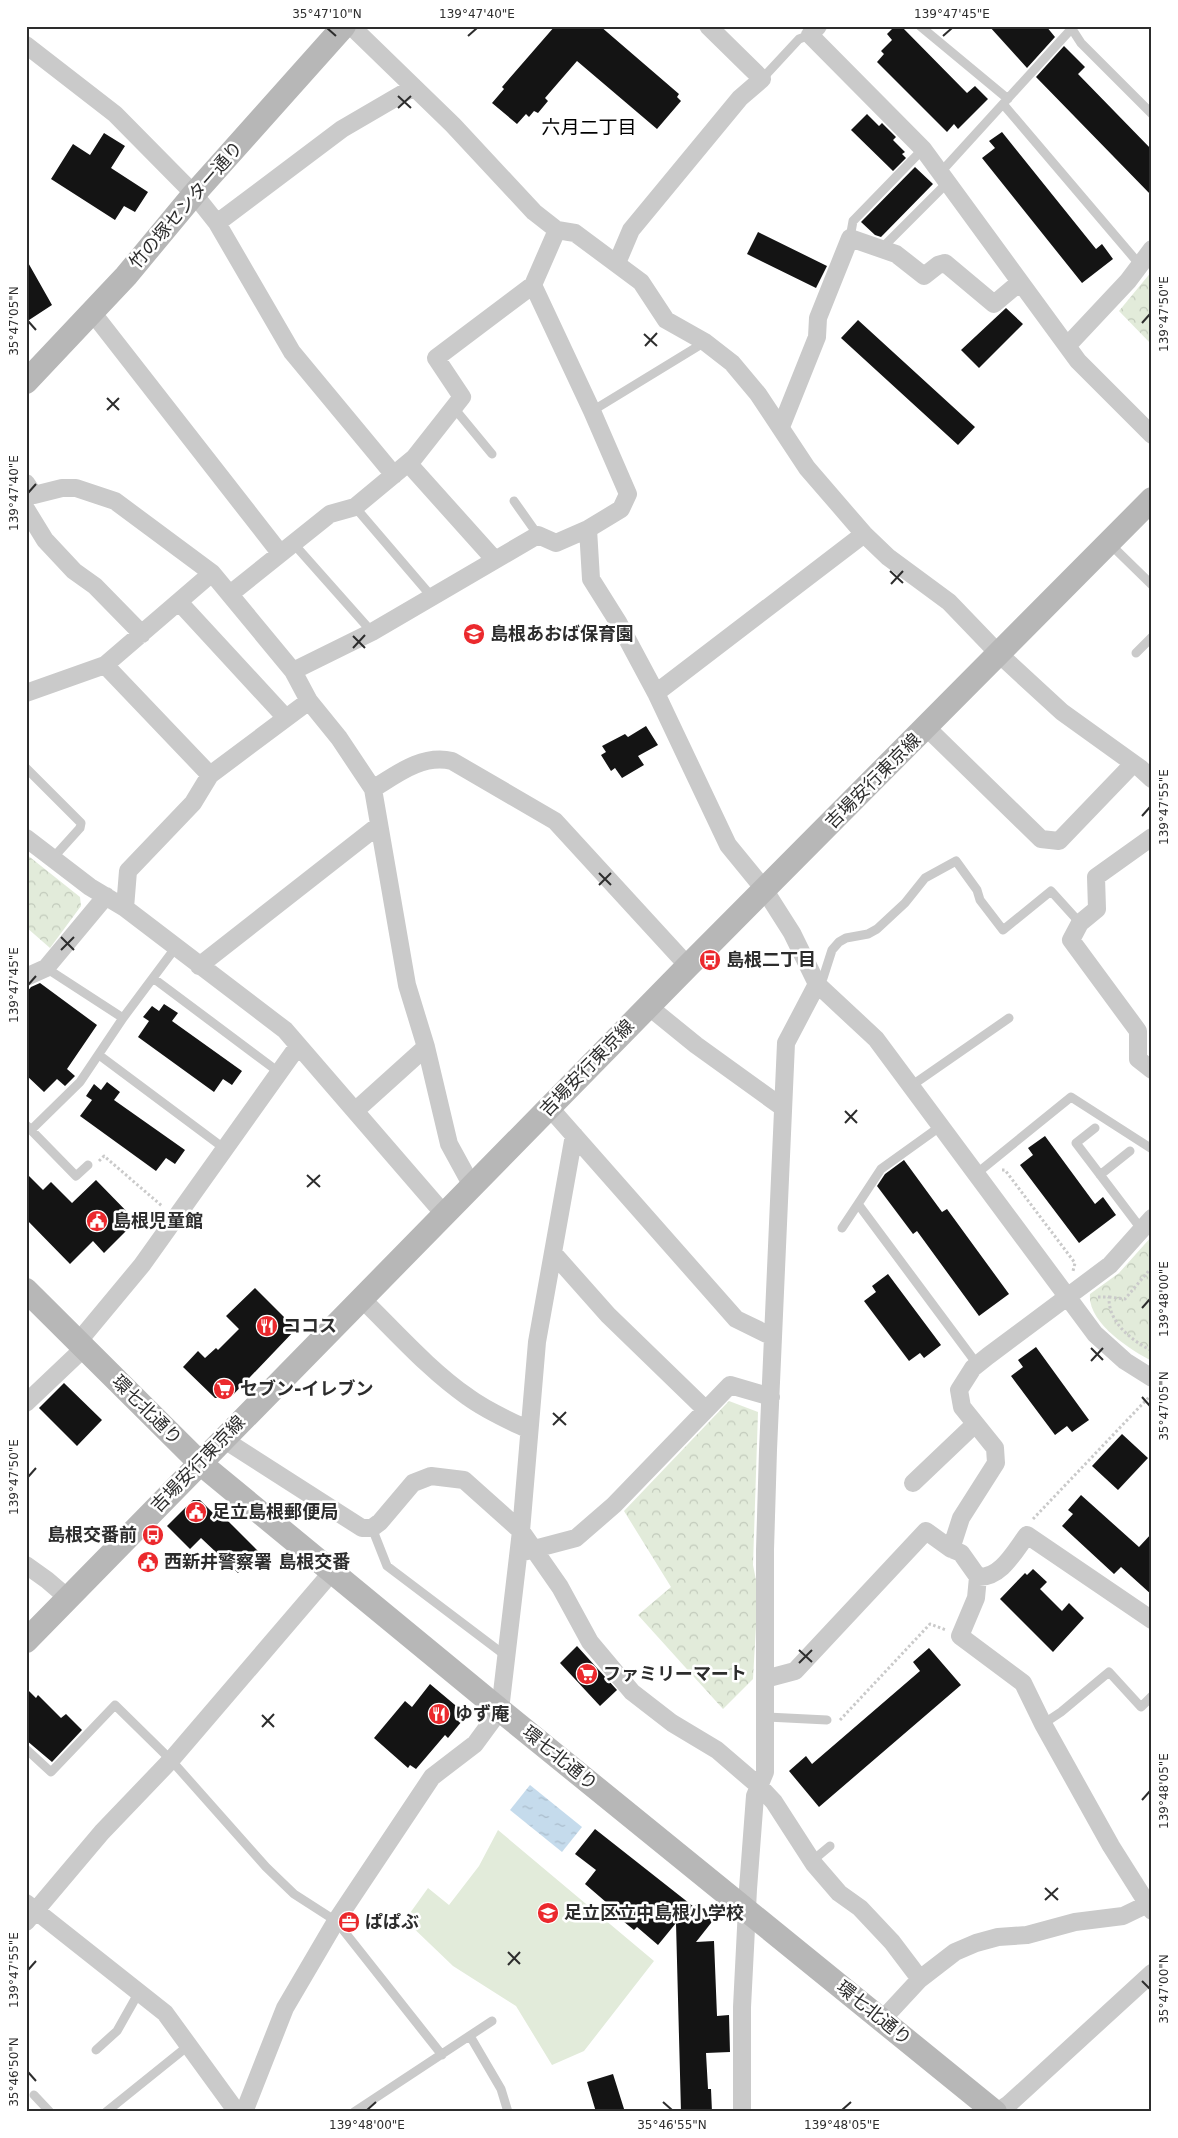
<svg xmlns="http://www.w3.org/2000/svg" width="1178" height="2138" viewBox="0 0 1178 2138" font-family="'DejaVu Sans','Noto Sans JP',sans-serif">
<defs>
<pattern id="park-crowns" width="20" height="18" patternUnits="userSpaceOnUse" patternTransform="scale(1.25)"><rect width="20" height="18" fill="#e2ebda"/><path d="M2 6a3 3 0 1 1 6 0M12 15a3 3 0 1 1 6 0" fill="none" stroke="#c2cabb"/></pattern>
<pattern id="water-ripples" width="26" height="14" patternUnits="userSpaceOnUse" patternTransform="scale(1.25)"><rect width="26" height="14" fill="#c5dbec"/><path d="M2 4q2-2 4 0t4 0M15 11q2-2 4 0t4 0" fill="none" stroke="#aabccb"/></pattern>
</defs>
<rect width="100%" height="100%" fill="#fff"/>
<path fill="url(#park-crowns)" d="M1152 271V345L1119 311Z
M26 854 80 897 81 906 50 948 26 927Z
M1152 1236V1361C1130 1350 1087 1322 1090 1294L1119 1273Z
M729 1401 758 1412 753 1565 758 1590 753 1679 723 1709 638 1615 671 1587 624 1511Z"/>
<path fill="#e2ebda" d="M498 1830 654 1961 584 2051 552 2065 516 2006 453 1966 405 1920 428 1888 449 1905 479 1866Z"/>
<path fill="url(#water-ripples)" d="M530 1785 582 1827 562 1852 510 1810Z"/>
<path fill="#141414" d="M555 26H600L679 94 677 97 681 101 657 129 577 61 545 98 548 101 538 113 534 111 529 117 526 114 517 124 492 103 504 89 502 87Z
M895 26H901L967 93 975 86 988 99 958 129 954 124 947 132 877 62 884 54 881 51 892 40 887 34Z
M989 26H1046L1055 37 1027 68Z
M1064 46 1085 67 1078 74 1152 150V196L1036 77Z
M867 114 879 126 882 123 896 137 893 140 905 152 902 154 906 158 893 171 851 130Z
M1002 132 1096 249 1102 244 1113 259 1082 283 982 158 995 148 989 141Z
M104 133 125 146 111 168 148 192 135 212 124 206 115 220 51 179 73 144 90 155Z
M915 167 933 184 881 237 875 235 861 222Z
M758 232 827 266 816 288 747 254Z
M26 259 52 305 26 322Z
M1006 308 1023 324 979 368 961 350Z
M858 320 975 427 958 445 841 338Z
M646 726 658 745 638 756 644 765 622 778 615 768 611 771 601 755 606 752 602 746 625 734 628 737Z
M40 983 97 1025 67 1069 75 1076 65 1086 57 1079 44 1092 26 1075V993L31 987Z
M164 1004 178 1013 172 1021 242 1071 232 1085 223 1079 214 1092 138 1037 149 1021 143 1017 152 1006 159 1011Z
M107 1082 120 1092 114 1100 185 1150 175 1164 166 1158 156 1171 80 1116 92 1100 86 1096 94 1084 101 1090Z
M1045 1136 1095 1204 1103 1197 1116 1215 1079 1243 1020 1165 1033 1155 1028 1148Z
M904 1160 942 1212 947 1209 1009 1294 979 1316 917 1231 913 1234 877 1186 885 1174Z
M26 1173 43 1190 51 1182 72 1203 96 1180 136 1221 104 1253 93 1241 70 1264 26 1219Z
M888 1274 941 1345 924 1358 920 1353 909 1361 864 1301 876 1292 872 1286Z
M255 1288 296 1329 230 1398H215L183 1367 198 1351 205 1358 216 1348 218 1350 239 1329 226 1316Z
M1036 1347 1089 1420 1072 1432 1067 1426 1055 1435 1011 1376 1023 1367 1018 1360Z
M64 1383 102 1420 77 1446 39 1408Z
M1122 1434 1148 1458 1118 1490 1092 1466Z
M1081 1495 1139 1547 1152 1533V1595L1121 1567 1114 1574 1062 1526 1073 1514 1068 1510Z
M193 1500H200L220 1520 224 1517 259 1552 238 1573 201 1538 190 1549 167 1526Z
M1033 1569 1047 1582 1040 1589 1062 1611 1069 1603 1084 1618 1053 1652 1000 1599 1025 1573 1027 1575Z
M577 1646 617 1690 600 1706 560 1663Z
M929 1648 961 1685 819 1807 789 1771 806 1756 812 1764 920 1671 913 1662Z
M430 1684 467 1715 448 1738 445 1735 416 1769 410 1765 408 1768 374 1738 405 1701 412 1707Z
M26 1688 36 1698 38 1695 61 1718 66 1714 82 1730 52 1762 26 1740Z
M595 1829 694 1907 698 1903 715 1918 696 1942 714 1941 717 2016 729 2015 730 2052 706 2053 708 2089H711L712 2112H681L676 1923 658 1945 637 1927 634 1930 612 1912 614 1909 585 1884 596 1870 575 1854Z
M613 2074 625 2112H596L587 2082Z"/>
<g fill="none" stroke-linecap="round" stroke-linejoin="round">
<path stroke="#cacaca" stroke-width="3" stroke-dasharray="2.5 2.5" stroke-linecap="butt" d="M99 1161 104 1156 162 1206
M1002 1170H1005L1075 1263 1073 1271
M1098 1297H1109C1108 1322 1131 1340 1152 1351
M1109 1297 1125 1299 1152 1267
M1033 1519 1151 1395
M840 1720 930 1624 946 1630"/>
<path stroke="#cacaca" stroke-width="9" d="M920 26 1008 99
M1070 26 1081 43 1152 114
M762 79 799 39 810 35
M1003 104 1140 265
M940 173 1074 26
M850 238 853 221 923 149
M881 249 947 183
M454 408 492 454
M592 411 705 342
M514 501 538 535
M355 507 432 597
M293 543 372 632
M1109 543 1152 585
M1136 653 1152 637
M26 768 81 823 80 828 52 859
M46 968 123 1018
M153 978 280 1073
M817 984 823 978 832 950 839 942 846 938 868 934 877 929 905 903 925 878 956 861 977 890 980 900 1003 930 1051 891 1080 923
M99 1055 225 1149
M911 1086 1009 1018
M26 1125 31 1130 80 1082 123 1018 176 947
M941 1126 881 1169 858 1204 977 1364
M1095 1128 1076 1143 1142 1230
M31 1130 76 1176 88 1165
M976 1174 1071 1097 1152 1149
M1100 1175 1130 1151
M842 1228 858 1204
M372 1528 387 1566 506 1656
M767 1717 827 1720
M1043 1724 1061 1712 1109 1672 1141 1707 1152 1696
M26 1749 51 1772 115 1705 171 1760 266 1867 294 1894 336 1921 442 2055
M812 1861 830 1846
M470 2036 501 2089 508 2112
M96 2050 117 2031 139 1992
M34 2095 50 2112
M106 2112 188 2046
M354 2112 492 2021"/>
<path stroke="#cacaca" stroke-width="18" d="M351 26 453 125 534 212 557 230 575 233 641 282 666 320 705 342 732 363 758 394 807 468 864 534 888 557 949 602 999 654 1062 712 1140 768 1152 779
M818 26 810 35 923 149 1078 361 1152 435
M26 45 115 114 194 194 217 223 292 352 394 475
M217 223 342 129 414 87
M617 263 631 230 740 98 762 79 708 26
M92 312 280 553
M1067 346 1128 281 1152 249
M781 427 817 337 818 318 850 238 896 254 924 276 938 265 945 263 994 304 1020 282
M408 463 495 560
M26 483 34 495 62 488H76L115 501 212 573 293 671 309 701 339 738 373 789 407 985 426 1047 449 1144 472 1186
M26 509 45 540 74 571 95 586 142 634
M588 529 591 579 618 622 656 693 728 845 764 889 792 933 817 984 876 1039 1095 1334 1125 1361 1152 1378
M230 594 330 514 355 507 414 458 462 397 436 358 533 285 557 230
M179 602 286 718
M105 665 210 775
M293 671 372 632 538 535 556 543 588 529 621 509 628 494 592 411 533 285
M26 693 105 665 212 573
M656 693 864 534
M926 727 1041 839 1059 841 1133 764
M373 789C397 774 422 754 452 761L555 821 688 966
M1152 837 1096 877 1097 909 1080 923 1071 940 1138 1031V1059L1152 1070
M26 838 90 887 125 908 285 1030 444 1214
M125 908 128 871 193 803 210 775 309 701
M199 966 379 825
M26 977 46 968 106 896
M648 1006 696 1045 782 1107
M549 1107 736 1319 773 1337
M355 1111 426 1047
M1152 1218 1110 1265 988 1356 973 1368 959 1390 962 1407 995 1448 996 1463 961 1518 951 1549 961 1553 978 1577 976 1598 960 1636 1023 1683 1043 1724 1111 1846 1152 1911
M553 1253 608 1315 706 1410
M361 1298C395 1331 429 1370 468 1397 487 1411 508 1420 529 1430
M78 1342 142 1265 298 1046
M26 1403 84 1348
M223 1439 362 1528H372L380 1522 413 1483 431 1476 464 1480 521 1531 560 1587 590 1642 632 1692 672 1723 717 1750 760 1787 774 1802 814 1864 839 1893 860 1908 892 1942 920 1979
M913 1483 975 1424
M523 1552 576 1538 614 1505 730 1385 771 1397
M26 1565 47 1580 68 1598
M978 1577C1001 1578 1014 1552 1027 1535L1152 1620
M765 1679 795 1671 926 1531 951 1549
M26 1903 165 2013 237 2112
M26 1922 102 1832 171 1760 332 1572
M882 2020 920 1979 955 1952 976 1943 998 1937 1027 1935 1075 1922 1123 1916 1152 1902
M244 2112 285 2008 336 1921 432 1777 475 1744 500 1710 521 1531 537 1342 574 1135
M742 2112V2007L748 1889 755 1796 765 1772V1550L768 1450 786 1043 817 984
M997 2112 1009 2104 1152 1973"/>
<path stroke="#b7b7b7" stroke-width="24" d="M26 382 126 276 194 194 344 26
M26 1290 200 1463 500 1710 995 2112
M26 1641 688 966 1152 499"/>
</g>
<path fill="none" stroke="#2d2d2d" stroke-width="2" d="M327 28 336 36M468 36 477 28M943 36 952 28M398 96 411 108M398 108 411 96M28 321 36 330M1142 323 1150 314M644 334 657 346M645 346 657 333M107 398 119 410M107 410 119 398M28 493 36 484M890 571 903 583M891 584 903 571M353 636 365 648M353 648 365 635M1142 816 1150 807M599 873 611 885M599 885 611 873M61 937 74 950M61 950 74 937M28 985 36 976M845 1111 857 1123M845 1123 857 1110M307 1175 320 1187M307 1187 320 1175M1142 1308 1150 1299M1091 1348 1103 1360M1091 1361 1103 1348M1142 1397 1150 1406M553 1413 566 1425M553 1425 566 1412M28 1477 36 1468M799 1650 812 1662M799 1663 812 1650M262 1715 274 1727M262 1727 274 1714M1142 1800 1150 1791M1045 1888 1058 1900M1045 1900 1058 1888M508 1952 520 1964M508 1965 520 1952M28 1970 36 1961M1142 1981 1150 1989M28 2072 36 2081M663 2102 672 2110M367 2110 376 2102M842 2110 851 2102"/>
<defs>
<g id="school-disc" transform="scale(1.125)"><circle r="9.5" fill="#eb292d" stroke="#fff"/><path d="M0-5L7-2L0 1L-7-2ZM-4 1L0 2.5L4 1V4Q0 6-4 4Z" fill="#fff"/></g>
<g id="bus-disc" transform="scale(1.125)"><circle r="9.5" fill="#eb292d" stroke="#fff"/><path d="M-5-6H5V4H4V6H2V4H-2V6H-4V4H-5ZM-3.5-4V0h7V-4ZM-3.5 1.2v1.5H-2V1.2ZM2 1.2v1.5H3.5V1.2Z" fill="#fff"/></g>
<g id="civic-disc" transform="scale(1.125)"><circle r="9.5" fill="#eb292d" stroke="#fff"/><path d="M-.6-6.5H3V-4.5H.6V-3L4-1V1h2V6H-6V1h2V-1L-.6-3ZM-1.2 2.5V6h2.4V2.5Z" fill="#fff"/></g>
<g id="restaurant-disc" transform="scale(1.125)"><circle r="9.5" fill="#eb292d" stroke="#fff"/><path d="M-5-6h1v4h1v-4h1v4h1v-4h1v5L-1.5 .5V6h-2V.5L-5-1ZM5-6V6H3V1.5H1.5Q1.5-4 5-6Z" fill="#fff"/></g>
<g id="supermarket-disc" transform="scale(1.125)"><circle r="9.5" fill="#eb292d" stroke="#fff"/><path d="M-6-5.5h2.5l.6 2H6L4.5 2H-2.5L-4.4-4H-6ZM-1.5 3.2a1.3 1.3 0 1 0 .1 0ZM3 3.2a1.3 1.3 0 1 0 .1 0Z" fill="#fff"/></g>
<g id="office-disc" transform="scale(1.125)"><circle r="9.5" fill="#eb292d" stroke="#fff"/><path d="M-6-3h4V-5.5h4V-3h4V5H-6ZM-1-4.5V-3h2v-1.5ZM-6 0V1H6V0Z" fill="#fff"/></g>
</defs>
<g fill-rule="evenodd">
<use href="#school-disc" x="474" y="634"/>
<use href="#bus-disc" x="710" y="960"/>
<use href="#civic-disc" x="97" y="1221"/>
<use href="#restaurant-disc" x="267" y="1326"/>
<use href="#supermarket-disc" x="224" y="1389"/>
<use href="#civic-disc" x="196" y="1512"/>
<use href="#bus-disc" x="153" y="1535"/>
<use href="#civic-disc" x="148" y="1562"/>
<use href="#supermarket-disc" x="587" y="1674"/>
<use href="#restaurant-disc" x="439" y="1714"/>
<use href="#school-disc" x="548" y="1913"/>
<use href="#office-disc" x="349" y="1922"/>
</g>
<g text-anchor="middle" stroke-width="5" stroke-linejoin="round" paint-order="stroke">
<g font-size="18" fill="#2d2d2d" stroke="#fff">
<text transform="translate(186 205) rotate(-49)" y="6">竹の塚センター通り</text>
<text transform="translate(873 781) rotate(-45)" y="6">吉場安行東京線</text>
<text transform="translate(587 1068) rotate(-46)" y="6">吉場安行東京線</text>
<text transform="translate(147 1410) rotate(45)" y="6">環七北通り</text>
<text transform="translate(198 1464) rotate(-46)" y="6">吉場安行東京線</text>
<text transform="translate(560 1758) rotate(39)" y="6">環七北通り</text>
<text transform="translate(874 2013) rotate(39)" y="6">環七北通り</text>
</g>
<g font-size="18" font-weight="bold" fill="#2d2d2d" stroke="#fff" text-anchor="start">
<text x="490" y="640">島根あおば保育園</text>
<text x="726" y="966">島根二丁目</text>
<text x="113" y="1227">島根児童館</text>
<text x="283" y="1332">ココス</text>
<text x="240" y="1395">セブン-イレブン</text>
<text x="212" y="1518">足立島根郵便局</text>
<text x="137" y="1541" text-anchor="end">島根交番前</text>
<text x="164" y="1568">西新井警察署 島根交番</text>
<text x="603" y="1680">ファミリーマート</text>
<text x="455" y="1720">ゆず庵</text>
<text x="564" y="1919">足立区立中島根小学校</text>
<text x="365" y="1928">ぱぱぶ</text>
</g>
<g font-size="19" fill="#000" stroke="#fff">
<text x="589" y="134">六月二丁目</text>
</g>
</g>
<rect width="1178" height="2138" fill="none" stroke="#ffffff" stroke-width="55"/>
<rect x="28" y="28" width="1122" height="2082" fill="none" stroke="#2d2d2d" stroke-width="2"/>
<g font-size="12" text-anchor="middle" fill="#2d2d2d">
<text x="327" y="18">35°47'10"N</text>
<text x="477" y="18">139°47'40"E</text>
<text x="952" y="18">139°47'45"E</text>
<text transform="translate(1164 314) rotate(-90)" y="4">139°47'50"E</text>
<text transform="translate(14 321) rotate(-90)" y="4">35°47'05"N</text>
<text transform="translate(14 493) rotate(-90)" y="4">139°47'40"E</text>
<text transform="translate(1164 807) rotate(-90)" y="4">139°47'55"E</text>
<text transform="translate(14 985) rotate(-90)" y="4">139°47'45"E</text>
<text transform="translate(1164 1299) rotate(-90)" y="4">139°48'00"E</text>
<text transform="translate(1164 1406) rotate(-90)" y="4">35°47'05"N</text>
<text transform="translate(14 1477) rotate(-90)" y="4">139°47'50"E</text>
<text transform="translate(1164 1791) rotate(-90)" y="4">139°48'05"E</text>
<text transform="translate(14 1970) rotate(-90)" y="4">139°47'55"E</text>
<text transform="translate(1164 1989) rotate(-90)" y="4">35°47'00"N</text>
<text transform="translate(14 2072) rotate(-90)" y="4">35°46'50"N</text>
<text x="367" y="2129">139°48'00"E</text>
<text x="672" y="2129">35°46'55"N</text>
<text x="842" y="2129">139°48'05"E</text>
</g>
</svg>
